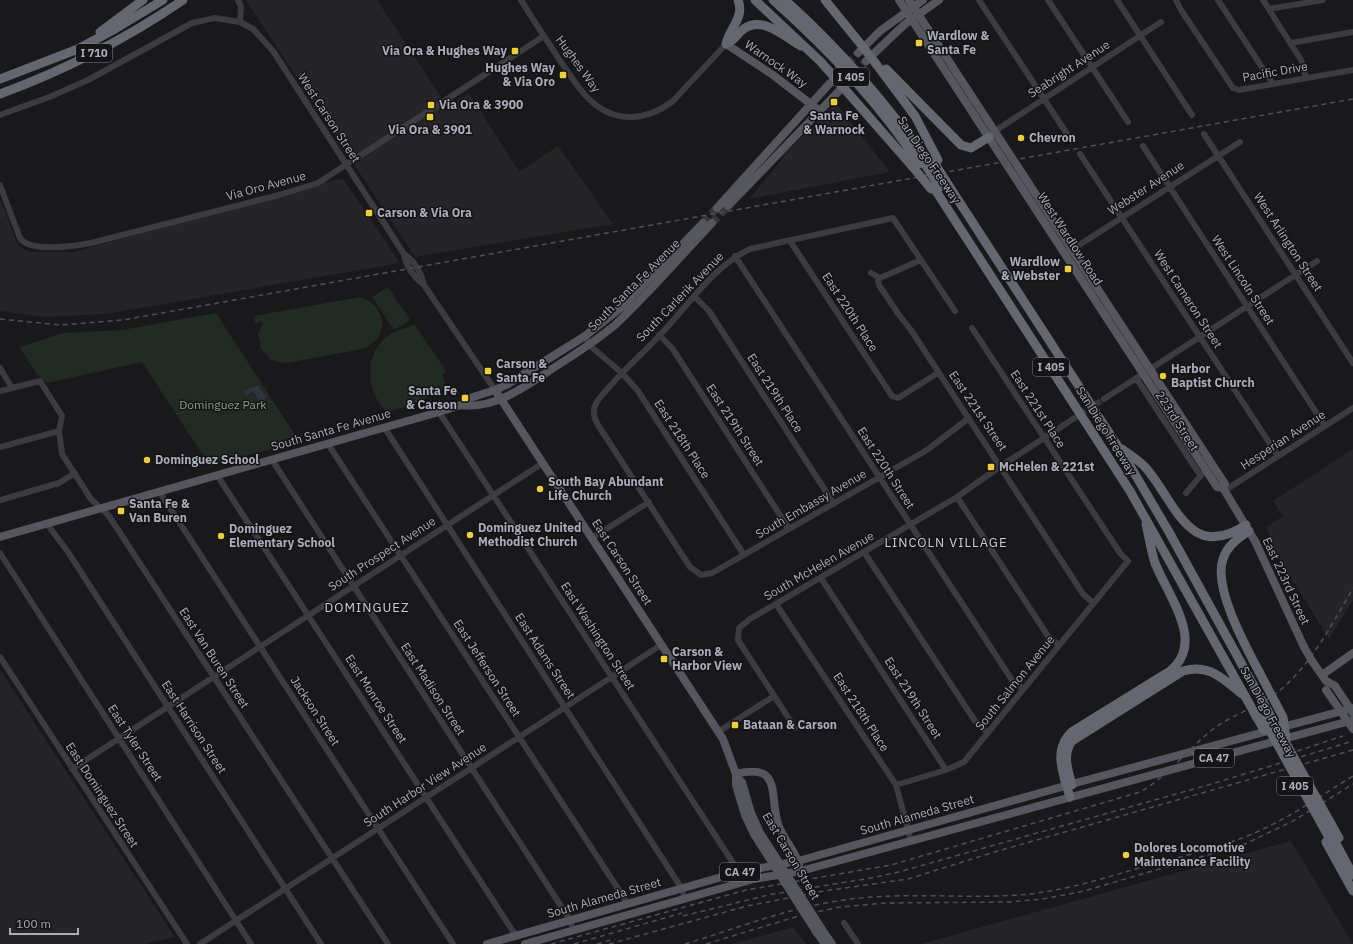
<svg xmlns="http://www.w3.org/2000/svg" width="1353" height="944" viewBox="0 0 1353 944" font-family="'IBM Plex Sans',sans-serif">
<rect width="100%" height="100%" fill="#19181a"/>
<path fill="#252427" d="M246 0H377L447 106 469 93 519 172 558 146 613 224 415 257Z
M836 103 890 172 749 199 781 161 784 155Z
M339 179 344 180 400 263 106 314 46 317 0 311V198L18 246 30 252H74Z
M1353 449V600L1329 639 1275 552 1267 527 1283 516 1273 501Z
M0 670 175 937 145 944H0Z
M1291 841 1353 944H921Z
M793 927 806 944H732Z"/>
<path fill="#222a24" d="M388 287 410 320 394 330 372 297Z
M360 297C388 307 390 337 363 349L286 363 278 362 271 360 261 349 258 334 263 322 255 323 254 316Z
M216 313 299 441 210 466 142 362 47 383 37 375 20 347 63 333 122 330Z
M414 324 447 372 442 374 445 381 443 389 409 406 386 412C365 389 363 352 391 334 398 329 408 329 414 324Z"/>
<path fill="#2e353e" d="M258 385 267 398 260 402 253 391 246 396 244 391Z
M252 400 255 404 252 407 251 411 247 408 245 402Z"/>
<g fill="none" stroke-linecap="round" stroke-linejoin="round">
<path stroke="#36363a" stroke-width="6" stroke-dasharray="6 3" stroke-linecap="butt" d="M1073 419 1104 399"/>
<path stroke="#36363a" stroke-width="8" stroke-dasharray="8 4" stroke-linecap="butt" d="M831 82 858 53
M839 92 866 61
M703 223 717 208
M712 223 728 206"/>
<path stroke="#3b3b41" stroke-width="6" d="M238 0 241 7 240 22 253 29 273 51 404 254C415 261 421 272 424 285
M521 0C533 20 546 39 559 59 569 73 578 89 590 100 615 124 647 121 673 101L726 44
M979 0 1069 137
M1048 0 1128 122
M1117 0 1192 115
M1176 0 1181 10 1233 88 1239 90 1353 70
M1218 0 1273 84
M1263 0 1301 60 1306 78
M1269 9 1323 0
M1291 43 1353 32
M0 115 52 96 88 80 192 23 215 18 240 22
M992 133 1161 22
M1204 134 1353 363
M1143 146 1325 426
M1080 154 1278 456
M0 185 20 238C30 253 75 246 91 243L279 195 318 183 544 36
M790 241 892 396 898 398 938 373
M404 254C406 267 414 277 424 285L495 390
M1065 254 1240 142
M735 256 1012 680 1023 689
M871 273 880 278
M880 278 878 281 879 285 899 315 911 330 1083 594 1093 603
M880 278 921 260
M695 297 709 311 834 504
M955 311 893 218 750 249C712 267 688 306 660 335 644 352 626 368 611 385 606 391 600 396 597 402 592 409 594 418 598 425L690 567 701 575 712 573 927 450 969 418
M659 335 672 348 789 529
M585 336 589 345 622 373 638 391 744 555
M0 368 12 388
M1136 378 1200 475
M0 391 40 381 62 416 59 431 62 454 91 499 109 516 388 944
M1104 399 1317 261
M439 412 739 872
M384 427 682 889 685 899
M328 444 628 904
M0 447 59 431
M272 460 570 920 573 930
M217 475 516 936
M159 491 453 944
M1224 491 1353 408
M1186 493 1202 474
M957 497 1048 636 1059 645
M0 500 59 483 75 473
M47 524 68 552 321 944
M592 538 649 502
M864 552 975 721 988 733
M0 553 251 944
M821 578 946 770
M776 604 896 785 911 841
M0 657 187 944
M795 728 738 640 739 628 750 619 957 497 1001 466 1073 419
M718 732 774 696
M72 769 543 463
M896 785 946 770 964 762 1128 561 1120 553 972 328
M844 923 858 944
M200 944 661 645"/>
<path stroke="#55565e" stroke-width="8" d="M899 0 1217 487 1223 488 1255 541 1304 647
M909 0 1225 484 1223 488
M726 44 773 75 816 108
M858 53 880 31 923 0
M866 61 905 24 939 0
M728 206 838 92
M717 208 830 83
M495 390 723 739 736 774V785L745 815 754 834
M461 405C496 410 530 383 558 365 577 353 597 340 615 325 649 293 680 257 712 223
M0 537 439 412 461 405 470 398 495 390 508 384 585 336 623 306 703 223
M1312 661 1326 681 1335 686
M1322 675 1353 653
M736 774C784 762 768 797 779 827 784 840 796 851 799 865
M737 778 742 782 751 813 760 833
M823 931 832 944
M817 933 825 944
M487 944 739 872 798 861 1072 784 1353 708
M525 944 754 879 801 871 1353 720"/>
<path stroke="#656770" stroke-width="9" d="M755 0 821 62 912 166
M773 0C828 49 879 102 919 164
M785 0C840 49 886 103 928 162
M825 0 863 47
M100 32 143 0
M726 44C736 40 736 34 745 28 763 16 785 37 801 46
M726 44C729 28 745 18 738 0
M886 69 961 145 971 148 989 137
M883 73 915 116 938 160
M0 79 78 49 115 29 163 0
M0 94C65 70 126 39 183 0
M949 186 1126 459 1169 532 1256 690
M934 188 1130 491 1245 696
M1122 449C1130 455 1140 461 1146 468 1176 503 1189 562 1246 525
M1249 531C1238 538 1227 546 1223 559 1212 590 1251 656 1266 685
M1256 716 1264 730
M1072 785C1068 770 1062 755 1072 741L1183 671C1209 663 1223 679 1242 694
M1070 797C1063 774 1052 749 1073 731L1170 671C1206 642 1168 596 1155 563 1151 551 1149 537 1146 524
M1334 840 1353 875
M1326 842 1353 891"/>
<path stroke="#505158" stroke-width="1.5" stroke-dasharray="5 4" stroke-linecap="butt" d="M0 319 61 325 123 320 1353 99
M1297 751 1343 736
M683 916 768 895 865 879 895 873 1208 785 1353 741
M551 944 746 890 891 865 1140 792C1168 776 1187 750 1212 730 1231 715 1256 708 1275 694 1308 670 1333 623 1353 588
M574 944 682 913
M597 944 615 939
M609 944 747 906 824 891 908 879 991 853 1353 750
M685 944C735 929 785 909 837 901 897 891 959 899 1019 895 1058 892 1095 881 1132 870 1174 858 1219 849 1259 831 1292 816 1322 795 1353 776
M706 944 802 915 840 907 886 903 1008 902 1043 899 1084 891 1245 844 1293 821 1353 784"/>
<path stroke="#55565e" stroke-width="8" d="M1304 647 1312 661
M1335 686 1353 713
M1326 690 1353 729
M760 833 823 931
M754 834 817 933"/>
<path stroke="#656770" stroke-width="9" d="M863 47 883 73
M933 161 949 186
M924 163 940 187
M912 166 931 189
M1266 685 1283 717 1286 739
M1256 690 1339 838
M1245 696 1256 716 1265 722 1331 841"/>
</g>
<g fill="#efce3b" stroke="#141315" stroke-width="1.5">
<rect x="915" y="39" width="8" height="8" rx="2"/>
<rect x="511" y="47" width="8" height="8" rx="2"/>
<rect x="559" y="71" width="8" height="8" rx="2"/>
<rect x="830" y="98" width="8" height="8" rx="2"/>
<rect x="427" y="101" width="8" height="8" rx="2"/>
<rect x="426" y="113" width="8" height="8" rx="2"/>
<circle cx="1021" cy="138" r="4"/>
<rect x="365" y="209" width="8" height="8" rx="2"/>
<rect x="1064" y="265" width="8" height="8" rx="2"/>
<rect x="484" y="367" width="8" height="8" rx="2"/>
<circle cx="1163" cy="376" r="4"/>
<rect x="461" y="394" width="8" height="8" rx="2"/>
<circle cx="147" cy="460" r="4"/>
<rect x="987" y="463" width="8" height="8" rx="2"/>
<circle cx="540" cy="489" r="4"/>
<rect x="117" y="507" width="8" height="8" rx="2"/>
<circle cx="470" cy="535" r="4"/>
<circle cx="221" cy="536" r="4"/>
<rect x="660" y="655" width="8" height="8" rx="2"/>
<rect x="731" y="721" width="8" height="8" rx="2"/>
<circle cx="1126" cy="855" r="4"/>
</g>
<g text-anchor="middle" stroke-width="3" stroke-linejoin="round" paint-order="stroke">
<g fill="#141315" stroke="#7e7f88" stroke-width="1">
<rect x="76" y="44" width="36" height="18" rx="3"/>
<rect x="833" y="68" width="36" height="18" rx="3"/>
<rect x="1033" y="358" width="36" height="18" rx="3"/>
<rect x="1194" y="749" width="40" height="18" rx="3"/>
<rect x="1277" y="777" width="36" height="18" rx="3"/>
<rect x="720" y="863" width="40" height="18" rx="3"/>
</g>
<g font-size="11" font-weight="bold" fill="#abadba">
<text x="94" y="57">I 710</text>
<text x="851" y="81">I 405</text>
<text x="1051" y="371">I 405</text>
<text x="1214" y="762">CA 47</text>
<text x="1295" y="790">I 405</text>
<text x="740" y="876">CA 47</text>
</g>
<g font-size="12" font-weight="bold" fill="#abadba" stroke="#141315" text-anchor="start">
<text x="927" y="40">Wardlow &amp;<tspan x="927" dy="14">Santa Fe</tspan></text>
<text x="507" y="55" text-anchor="end">Via Ora &amp; Hughes Way</text>
<text x="555" y="72" text-anchor="end">Hughes Way<tspan x="555" dy="14">&amp; Via Oro</tspan></text>
<text x="439" y="109">Via Ora &amp; 3900</text>
<text x="834" y="120" text-anchor="middle">Santa Fe<tspan x="834" dy="14">&amp; Warnock</tspan></text>
<text x="430" y="134" text-anchor="middle">Via Ora &amp; 3901</text>
<text x="1029" y="142">Chevron</text>
<text x="377" y="217">Carson &amp; Via Ora</text>
<text x="1060" y="266" text-anchor="end">Wardlow<tspan x="1060" dy="14">&amp; Webster</tspan></text>
<text x="496" y="368">Carson &amp;<tspan x="496" dy="14">Santa Fe</tspan></text>
<text x="1171" y="373">Harbor<tspan x="1171" dy="14">Baptist Church</tspan></text>
<text x="457" y="395" text-anchor="end">Santa Fe<tspan x="457" dy="14">&amp; Carson</tspan></text>
<text x="155" y="464">Dominguez School</text>
<text x="999" y="471">McHelen &amp; 221st</text>
<text x="548" y="486">South Bay Abundant<tspan x="548" dy="14">Life Church</tspan></text>
<text x="129" y="508">Santa Fe &amp;<tspan x="129" dy="14">Van Buren</tspan></text>
<text x="478" y="532">Dominguez United<tspan x="478" dy="14">Methodist Church</tspan></text>
<text x="229" y="533">Dominguez<tspan x="229" dy="14">Elementary School</tspan></text>
<text x="672" y="656">Carson &amp;<tspan x="672" dy="14">Harbor View</tspan></text>
<text x="743" y="729">Bataan &amp; Carson</text>
<text x="1134" y="852">Dolores Locomotive<tspan x="1134" dy="14">Maintenance Facility</tspan></text>
</g>
<g font-size="12" fill="#abadba" stroke="#141315">
<text transform="translate(578 64) rotate(54)" y="4">Hughes Way</text>
<text transform="translate(776 64) rotate(35)" y="4">Warnock Way</text>
<text transform="translate(1069 69) rotate(-33)" y="4">Seabright Avenue</text>
<text transform="translate(1275 72) rotate(-10)" y="4">Pacific Drive</text>
<text transform="translate(329 118) rotate(57)" y="4">West Carson Street</text>
<text transform="translate(929 160) rotate(56)" y="4">San Diego Freeway</text>
<text transform="translate(266 186) rotate(-15)" y="4">Via Oro Avenue</text>
<text transform="translate(1146 188) rotate(-33)" y="4">Webster Avenue</text>
<text transform="translate(1070 239) rotate(57)" y="4">West Wardlow Road</text>
<text transform="translate(1288 242) rotate(57)" y="4">West Arlington Street</text>
<text transform="translate(1243 280) rotate(57)" y="4">West Lincoln Street</text>
<text transform="translate(634 285) rotate(-45)" y="4">South Santa Fe Avenue</text>
<text transform="translate(680 297) rotate(-46)" y="4">South Carlerik Avenue</text>
<text transform="translate(1188 299) rotate(57)" y="4">West Cameron Street</text>
<text transform="translate(850 312) rotate(57)" y="4">East 220th Place</text>
<text transform="translate(775 393) rotate(57)" y="4">East 219th Place</text>
<text transform="translate(1038 409) rotate(57)" y="4">East 221st Place</text>
<text transform="translate(978 411) rotate(56)" y="4">East 221st Street</text>
<text transform="translate(1177 421) rotate(57)" y="4">223rd Street</text>
<text transform="translate(735 425) rotate(57)" y="4">East 219th Street</text>
<text transform="translate(331 430) rotate(-16)" y="4">South Santa Fe Avenue</text>
<text transform="translate(1106 431) rotate(58)" y="4">San Diego Freeway</text>
<text transform="translate(682 439) rotate(57)" y="4">East 218th Place</text>
<text transform="translate(1283 440) rotate(-33)" y="4">Hesperian Avenue</text>
<text transform="translate(886 468) rotate(57)" y="4">East 220th Street</text>
<text transform="translate(811 504) rotate(-30)" y="4">South Embassy Avenue</text>
<text transform="translate(382 554) rotate(-33)" y="4">South Prospect Avenue</text>
<text transform="translate(622 562) rotate(57)" y="4">East Carson Street</text>
<text transform="translate(819 566) rotate(-30)" y="4">South McHelen Avenue</text>
<text transform="translate(1286 581) rotate(65)" y="4">East 223rd Street</text>
<text transform="translate(598 636) rotate(57)" y="4">East Washington Street</text>
<text transform="translate(545 656) rotate(57)" y="4">East Adams Street</text>
<text transform="translate(214 658) rotate(57)" y="4">East Van Buren Street</text>
<text transform="translate(487 668) rotate(57)" y="4">East Jefferson Street</text>
<text transform="translate(1015 683) rotate(-51)" y="4">South Salmon Avenue</text>
<text transform="translate(433 689) rotate(57)" y="4">East Madison Street</text>
<text transform="translate(913 698) rotate(57)" y="4">East 219th Street</text>
<text transform="translate(376 699) rotate(57)" y="4">East Monroe Street</text>
<text transform="translate(315 711) rotate(57)" y="4">Jackson Street</text>
<text transform="translate(861 712) rotate(57)" y="4">East 218th Place</text>
<text transform="translate(1268 712) rotate(61)" y="4">San Diego Freeway</text>
<text transform="translate(194 727) rotate(57)" y="4">East Harrison Street</text>
<text transform="translate(135 743) rotate(57)" y="4">East Tyler Street</text>
<text transform="translate(425 785) rotate(-33)" y="4">South Harbor View Avenue</text>
<text transform="translate(102 795) rotate(57)" y="4">East Dominguez Street</text>
<text transform="translate(917 815) rotate(-16)" y="4">South Alameda Street</text>
<text transform="translate(791 856) rotate(59)" y="4">East Carson Street</text>
<text transform="translate(604 898) rotate(-16)" y="4">South Alameda Street</text>
</g>
<g font-size="12" fill="#82a489" stroke="#141315">
<text x="223" y="409">Dominguez Park</text>
</g>
<g font-size="13" letter-spacing="1" fill="#cccdd6" stroke="#141315">
<text x="946" y="547">LINCOLN VILLAGE</text>
<text x="367" y="612">DOMINGUEZ</text>
</g>
</g>
<path d="M10 928v6h68v-6" fill="none" stroke="#abadba" stroke-width="2"/>
<text x="16" y="928" font-size="12" fill="#abadba" stroke="#141315" stroke-width="3" paint-order="stroke">100 m</text>
</svg>
